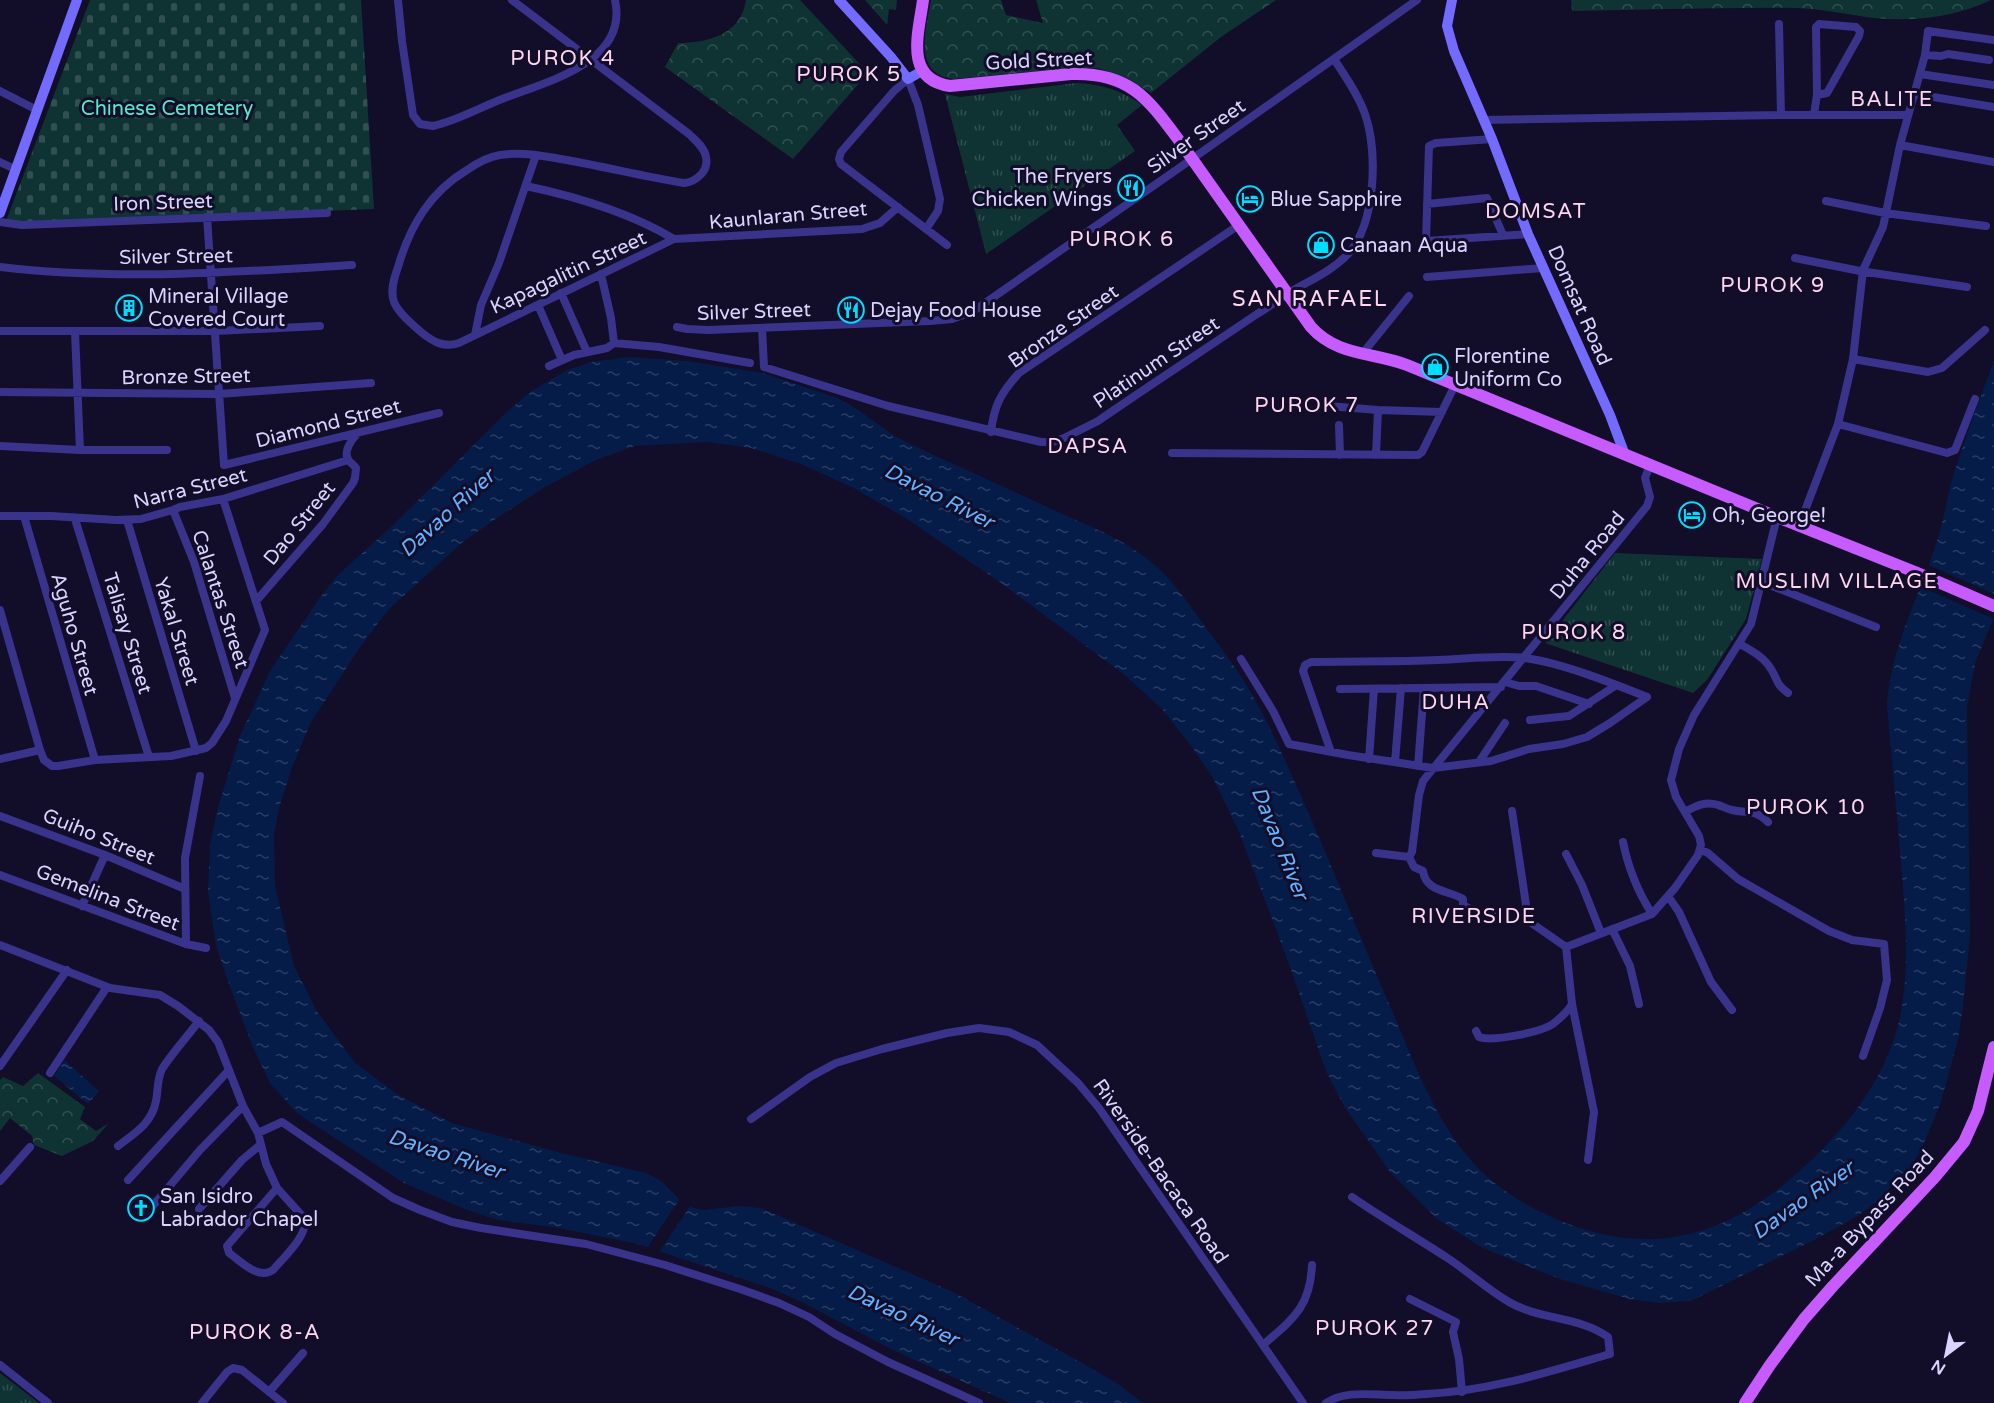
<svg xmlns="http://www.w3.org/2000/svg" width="1994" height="1403" viewBox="0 0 1994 1403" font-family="'Varela Round',sans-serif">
<defs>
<pattern id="grass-tufts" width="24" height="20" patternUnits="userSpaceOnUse" patternTransform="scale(1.5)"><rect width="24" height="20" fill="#0f3332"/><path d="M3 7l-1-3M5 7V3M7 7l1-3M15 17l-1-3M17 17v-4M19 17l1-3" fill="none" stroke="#315051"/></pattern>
<pattern id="forest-crowns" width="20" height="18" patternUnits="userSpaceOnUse" patternTransform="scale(1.5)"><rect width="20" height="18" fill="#0f3332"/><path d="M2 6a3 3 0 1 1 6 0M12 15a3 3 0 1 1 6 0" fill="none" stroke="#315051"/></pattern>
<pattern id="cemetery-stones" width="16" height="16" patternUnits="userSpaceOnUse" patternTransform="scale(1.5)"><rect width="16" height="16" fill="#0f3332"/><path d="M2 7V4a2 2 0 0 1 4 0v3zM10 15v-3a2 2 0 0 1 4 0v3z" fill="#315051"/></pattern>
<pattern id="water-ripples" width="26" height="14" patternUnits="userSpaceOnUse" patternTransform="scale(1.5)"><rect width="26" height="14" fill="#051c49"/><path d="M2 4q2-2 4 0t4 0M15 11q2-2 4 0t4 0" fill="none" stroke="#293c64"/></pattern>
</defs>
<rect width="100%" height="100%" fill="#120d28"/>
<path fill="url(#grass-tufts)" d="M1076 83C1100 84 1122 90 1142 105L1117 125 1135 151 986 254 945 94 960 97Z
M1615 553 1762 559 1746 619 1707 680 1693 693 1545 643Z
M0 1373 39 1403H0Z"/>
<path fill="url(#forest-crowns)" d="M746 0H800L868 73 793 159 665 67 678 43C707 43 741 35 746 0Z
M865 0H897L896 10 889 9 887 25Z
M931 0H1001L1006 15 1043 23 1036 0H1276L1221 37 1151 93 1125 77 1097 68H1074L953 79C912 74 926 29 931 0Z
M1571 0H1991C1955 17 1914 22 1874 18 1849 15 1823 9 1797 8 1722 7 1647 10 1572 11Z
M38 1073 85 1107 80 1119 96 1131 109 1123 93 1141 62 1156 34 1145 32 1136 10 1118 0 1131V1080L3 1077 23 1086Z"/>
<path fill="url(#cemetery-stones)" d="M90 0H361L374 209 23 223 6 221Z"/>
<path fill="url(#water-ripples)" d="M629 357 687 361 763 373 837 398C864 410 883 432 910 444 959 467 1009 489 1058 512 1092 527 1130 542 1158 568 1176 585 1191 607 1206 628 1220 646 1233 664 1245 683 1265 715 1281 751 1296 785 1329 858 1358 933 1390 1006 1413 1060 1435 1122 1476 1166 1495 1186 1521 1203 1547 1215 1640 1258 1717 1243 1794 1176 1839 1137 1881 1087 1897 1029 1910 982 1906 933 1903 886 1898 825 1892 765 1887 704 1892 645 1918 599 1936 544 1944 521 1947 496 1954 473 1966 435 1980 398 1994 361V617L1975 663 1967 707 1970 935 1963 1006 1958 1039 1941 1102 1921 1150 1910 1167 1874 1204 1856 1217 1812 1241 1691 1301 1658 1303 1630 1299 1560 1279 1532 1268 1483 1248 1437 1219 1390 1172 1344 1106 1326 1071 1289 964 1239 832 1213 778 1192 747 1162 709 1126 676 1004 585 904 517 852 487 801 464 751 448 707 442 635 446 596 460 545 487 497 518 464 541 388 610 360 647 311 722 292 767 279 808 274 834 275 886 294 966 316 1010 355 1063 400 1096 452 1123 561 1153 646 1173 661 1181 682 1202 694 1208 705 1210 739 1206 761 1208 953 1292 1082 1363 1118 1384 1143 1403H1010L893 1350 800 1301 770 1288 634 1243 559 1228 499 1220 467 1210 404 1183 318 1127 297 1113 270 1083 252 1045 226 976 216 945 208 893 210 845 217 811 240 736 270 671 321 596 338 575 392 526 509 410 530 392 567 370 592 362Z
M64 1060 99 1091 88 1104 54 1076Z"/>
<path fill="#120d28" d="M1926 564 1994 594V619L1917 585Z
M681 1197 692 1203 658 1254 646 1250Z"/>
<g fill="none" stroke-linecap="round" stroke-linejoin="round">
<path stroke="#39338c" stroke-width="8" d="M398 0 402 41 413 115 420 124 433 126C456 121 479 108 502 99 545 82 629 63 615 0
M512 0 689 134C695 140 705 148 706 157 709 171 696 182 684 183 647 177 610 168 572 161 549 157 524 151 500 155 488 157 477 163 467 170 430 192 410 226 398 267 394 278 390 291 394 302 399 314 412 324 421 332 433 342 444 348 459 343L674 239 862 229 880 223 898 207
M1779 24 1781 115
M1925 55 1941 56 1948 54 1989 60
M1920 74 1994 85
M0 91 37 110
M1915 94 1994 107
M1814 114 1817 95 1816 27 1819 24 1856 27 1860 31 1859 36 1827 93 1817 95
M1483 120 1781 115H1907
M1492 139 1436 143 1429 146 1426 241 1528 234
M1900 145 1994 162
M0 162 15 169
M526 186C578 197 629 212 674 239
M1826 201 1885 213 1986 226
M1427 204 1487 198 1503 235
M207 217 224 465 439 413
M0 222 22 225 327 213
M926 229 938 211 940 199 918 105 908 79 894 91 841 152 839 159 841 164 947 245
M1795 258 1860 271 1967 287
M0 267C117 281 235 272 352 265
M601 274 611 318 614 343
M1427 277 1543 268
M561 293 587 352
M538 305 562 360
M677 327 687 329 708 330 930 321 952 319 972 312 1192 159 1417 0
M762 328 764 367 888 406 1041 442H1053L1064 438 1098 421C1150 385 1204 350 1257 314 1267 308 1277 301 1287 294 1308 281 1331 272 1348 254 1376 223 1378 152 1365 114 1358 94 1345 76 1334 59
M0 331H216L320 326
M75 332 80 450
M475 335 481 305 499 263 536 155
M1363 353 1409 296
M1853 359 1928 372 1942 368 1985 330
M549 366 574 355 607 348 614 343 659 347 750 363
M0 392 219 394 371 383
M1328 406 1378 410 1442 412
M1838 424 1947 453 1955 450 1975 399
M1339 425 1340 455
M991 432C994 405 1001 393 1019 373L1239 225
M0 446 80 450H167
M1172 453 1418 455 1422 452 1455 385
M1376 455 1378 410
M173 510 194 562 235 698
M0 516H51L116 520 141 519 173 510 180 507 223 499 348 460
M24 516 95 760
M75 519 149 757
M127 520 196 751
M1799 526 1838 424 1853 359 1863 270 1883 227 1900 145 1925 55 1928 31 1994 40
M1762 582 1876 627
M256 601 323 524 353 483 355 478 356 468C354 465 351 463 349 461 342 452 352 439 358 433
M0 610 40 750 44 760 52 766H58L95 760 171 756 206 748 212 743 226 721 265 630 223 499
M1740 644C1752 651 1764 657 1771 669 1779 682 1775 683 1788 693
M1241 659 1273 711 1289 744 1348 755 1433 768 1491 761 1529 749 1563 744 1587 737 1610 723 1647 697
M1505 682 1519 686H1536L1589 704
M1340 689 1501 687
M1530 720 1569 716 1615 686
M1331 752 1303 671 1305 665 1311 662C1353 661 1396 662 1439 660 1467 659 1497 655 1525 658 1562 663 1612 683 1647 697
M0 759 40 750
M1369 759 1374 689
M1395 762 1401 688
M1479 762 1505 723
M1418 766 1424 688
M1512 811 1528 918 1530 922 1566 947
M1685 812C1696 806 1705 801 1718 805 1722 806 1727 809 1732 810 1748 814 1753 808 1768 822
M0 816 105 855 185 889
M1623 842C1628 867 1638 892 1652 914
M1701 850 1708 853 1738 879 1829 931 1852 940 1884 944 1887 980 1880 1008 1863 1056
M1376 853 1409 857 1412 852 1419 795 1423 781 1647 506 1650 497 1645 478 1650 465
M1566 854 1582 885 1601 933
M1409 857 1414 867 1423 871C1426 892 1448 890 1463 899V905L1470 909 1497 916
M0 875 186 944 206 948
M1668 896 1679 912 1711 982 1732 1010
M82 906 105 855
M1612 929 1630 966 1639 1004
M186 944 185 858 200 776
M0 945 110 988 160 995 178 1006 209 1030 218 1042 243 1106 258 1133 266 1164 277 1188 304 1218C310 1234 283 1258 273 1270 258 1280 242 1262 229 1253L227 1246 277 1188
M1476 1031 1479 1037C1493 1042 1541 1032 1553 1024 1560 1018 1568 1012 1572 1004
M0 1066 67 970
M50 1073 107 987
M751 1119 810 1077 836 1063 882 1049 947 1033 979 1028 1009 1032 1037 1045 1078 1083 1099 1108 1303 1403
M258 1133 282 1122 393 1198 420 1210 452 1222 481 1228 586 1244 665 1265 740 1289 779 1303 809 1317 835 1334 888 1362 979 1403
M118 1146C135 1133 152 1123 156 1101 158 1091 157 1079 162 1069 173 1052 187 1037 199 1021
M1588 1160 1594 1112 1572 1004 1566 947 1652 914 1675 888 1698 855 1701 845 1699 836 1676 797 1671 780 1679 749 1694 715 1751 624 1777 517
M128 1180 229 1070
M0 1181 30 1147
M151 1208 200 1150 243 1106
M199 1209 242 1160 260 1145
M1410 1299 1456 1322 1453 1332 1459 1359 1462 1392
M1264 1344C1294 1318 1310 1307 1312 1265
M0 1365 48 1403
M269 1392 303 1353
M202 1403 227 1372 233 1368 242 1370 283 1403
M1326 1403C1345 1390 1371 1395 1393 1395 1404 1396 1415 1395 1426 1394 1490 1391 1548 1372 1610 1354L1608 1337C1579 1316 1539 1320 1509 1302 1488 1290 1470 1273 1449 1259 1417 1238 1384 1219 1352 1197"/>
<path stroke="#736bff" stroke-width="10" d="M839 0 891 57 908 79 922 71
M1452 0 1447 26 1454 51 1492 139 1528 234 1610 415 1625 455
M0 213 77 0"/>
<path stroke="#c65bff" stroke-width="12" d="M923 0C919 32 903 79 950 86L1071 74C1128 72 1147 97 1178 139L1311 327C1337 356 1372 352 1407 365L1777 517 1915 572 1994 606
M1745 1403 1770 1365 1804 1319 1833 1286 1935 1177 1964 1142 1978 1111 1994 1047"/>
</g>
<defs>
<g id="restaurant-ring" transform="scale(1.35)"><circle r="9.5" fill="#120d28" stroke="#00deff" stroke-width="1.5"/><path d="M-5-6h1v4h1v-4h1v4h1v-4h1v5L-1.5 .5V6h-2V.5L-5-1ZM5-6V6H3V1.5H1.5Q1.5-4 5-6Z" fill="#00deff"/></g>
<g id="hotel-ring" transform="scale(1.35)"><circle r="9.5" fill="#120d28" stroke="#00deff" stroke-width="1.5"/><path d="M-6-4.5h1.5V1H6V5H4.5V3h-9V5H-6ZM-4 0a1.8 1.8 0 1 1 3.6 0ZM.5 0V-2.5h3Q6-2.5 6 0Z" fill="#00deff"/></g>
<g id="shop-ring" transform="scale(1.35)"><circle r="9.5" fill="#120d28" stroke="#00deff" stroke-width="1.5"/><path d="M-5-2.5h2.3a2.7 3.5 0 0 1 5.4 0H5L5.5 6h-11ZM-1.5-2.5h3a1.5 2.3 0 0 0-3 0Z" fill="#00deff"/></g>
<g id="building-ring" transform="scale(1.35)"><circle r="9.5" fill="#120d28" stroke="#00deff" stroke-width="1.5"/><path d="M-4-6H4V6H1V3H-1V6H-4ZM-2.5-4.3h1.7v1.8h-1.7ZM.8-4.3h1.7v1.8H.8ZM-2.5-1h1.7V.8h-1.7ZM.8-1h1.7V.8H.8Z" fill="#00deff"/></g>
<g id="church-ring" transform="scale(1.35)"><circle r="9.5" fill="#120d28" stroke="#00deff" stroke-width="1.5"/><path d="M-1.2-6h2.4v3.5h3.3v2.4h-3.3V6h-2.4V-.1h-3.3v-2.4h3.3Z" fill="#00deff"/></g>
</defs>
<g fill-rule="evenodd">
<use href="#restaurant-ring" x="1131" y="188"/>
<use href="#hotel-ring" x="1250" y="199"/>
<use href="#shop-ring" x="1321" y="245"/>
<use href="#building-ring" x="129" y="308"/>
<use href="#restaurant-ring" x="851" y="310"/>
<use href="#shop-ring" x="1435" y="367"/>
<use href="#hotel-ring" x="1692" y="515"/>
<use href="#church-ring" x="141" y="1208"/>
</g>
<g text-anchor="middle" stroke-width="6" stroke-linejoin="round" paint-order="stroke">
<g font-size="20" fill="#dad4ff" stroke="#120d28">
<text transform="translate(1039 60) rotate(-3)" y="7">Gold Street</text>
<text transform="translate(1196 136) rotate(-35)" y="7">Silver Street</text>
<text transform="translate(163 202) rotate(-2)" y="7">Iron Street</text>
<text transform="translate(788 215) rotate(-5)" y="7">Kaunlaran Street</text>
<text transform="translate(176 256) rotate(-1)" y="7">Silver Street</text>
<text transform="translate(568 272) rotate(-25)" y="7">Kapagalitin Street</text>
<text transform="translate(1580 305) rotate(66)" y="7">Domsat Road</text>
<text transform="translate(754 311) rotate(-2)" y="7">Silver Street</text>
<text transform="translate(1063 326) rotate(-35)" y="7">Bronze Street</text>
<text transform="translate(1156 362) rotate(-34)" y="7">Platinum Street</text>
<text transform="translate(186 376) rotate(-1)" y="7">Bronze Street</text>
<text transform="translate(328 423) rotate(-14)" y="7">Diamond Street</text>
<text transform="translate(190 488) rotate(-14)" y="7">Narra Street</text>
<text transform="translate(299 523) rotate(-51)" y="7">Dao Street</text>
<text transform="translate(1587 555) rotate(-51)" y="7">Duha Road</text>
<text transform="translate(221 599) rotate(72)" y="7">Calantas Street</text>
<text transform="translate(177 631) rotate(73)" y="7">Yakal Street</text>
<text transform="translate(128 633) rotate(73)" y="7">Talisay Street</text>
<text transform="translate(75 634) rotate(74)" y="7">Aguho Street</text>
<text transform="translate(99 836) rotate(22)" y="7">Guiho Street</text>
<text transform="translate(108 897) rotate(21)" y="7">Gemelina Street</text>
<text transform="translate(1161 1171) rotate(55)" y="7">Riverside-Bacaca Road</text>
<text transform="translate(1869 1218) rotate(-47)" y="7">Ma-a Bypass Road</text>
</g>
<g font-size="20" fill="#53ecca" stroke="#120d28">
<text x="167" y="115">Chinese Cemetery</text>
</g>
<g font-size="20" fill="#dad4ff" stroke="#120d28" text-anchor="start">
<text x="1112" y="183" text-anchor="end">The Fryers<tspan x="1112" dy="23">Chicken Wings</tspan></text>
<text x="1270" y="206">Blue Sapphire</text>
<text x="1340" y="252">Canaan Aqua</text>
<text x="148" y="303">Mineral Village<tspan x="148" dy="23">Covered Court</tspan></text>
<text x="870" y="317">Dejay Food House</text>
<text x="1454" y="363">Florentine<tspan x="1454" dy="23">Uniform Co</tspan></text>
<text x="1712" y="522">Oh, George!</text>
<text x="160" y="1203">San Isidro<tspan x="160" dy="23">Labrador Chapel</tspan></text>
</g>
<g font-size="21" letter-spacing="1.5" fill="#ffd6ef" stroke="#120d28">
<text x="563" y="65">PUROK 4</text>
<text x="849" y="81">PUROK 5</text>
<text x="1892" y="106">BALITE</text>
<text x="1536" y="218">DOMSAT</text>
<text x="1122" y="246">PUROK 6</text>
<text x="1773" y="292">PUROK 9</text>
<text x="1307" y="412">PUROK 7</text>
<text x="1088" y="453">DAPSA</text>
<text x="1837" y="588">MUSLIM VILLAGE</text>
<text x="1574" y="639">PUROK 8</text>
<text x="1456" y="709">DUHA</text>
<text x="1806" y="814">PUROK 10</text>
<text x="1474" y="923">RIVERSIDE</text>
<text x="1375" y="1335">PUROK 27</text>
<text x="255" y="1339">PUROK 8-A</text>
</g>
<g font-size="21" font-style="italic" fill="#62b2ff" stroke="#120d28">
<text transform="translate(939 496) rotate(27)" y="7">Davao River</text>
<text transform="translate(447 513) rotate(-42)" y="7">Davao River</text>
<text transform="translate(1280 843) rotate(68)" y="7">Davao River</text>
<text transform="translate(446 1154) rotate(18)" y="7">Davao River</text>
<text transform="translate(1803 1200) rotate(-35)" y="7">Davao River</text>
<text transform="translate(903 1315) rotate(25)" y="7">Davao River</text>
</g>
<g font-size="22" letter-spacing="1.5" fill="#ffd6ef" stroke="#120d28">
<text x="1310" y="306">SAN RAFAEL</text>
</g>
</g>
<g transform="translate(1946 1355) rotate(212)" stroke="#120d28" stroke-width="4.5" paint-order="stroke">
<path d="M0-4.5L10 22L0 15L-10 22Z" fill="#dad4ff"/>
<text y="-9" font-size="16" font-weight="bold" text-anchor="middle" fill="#dad4ff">N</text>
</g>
</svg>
